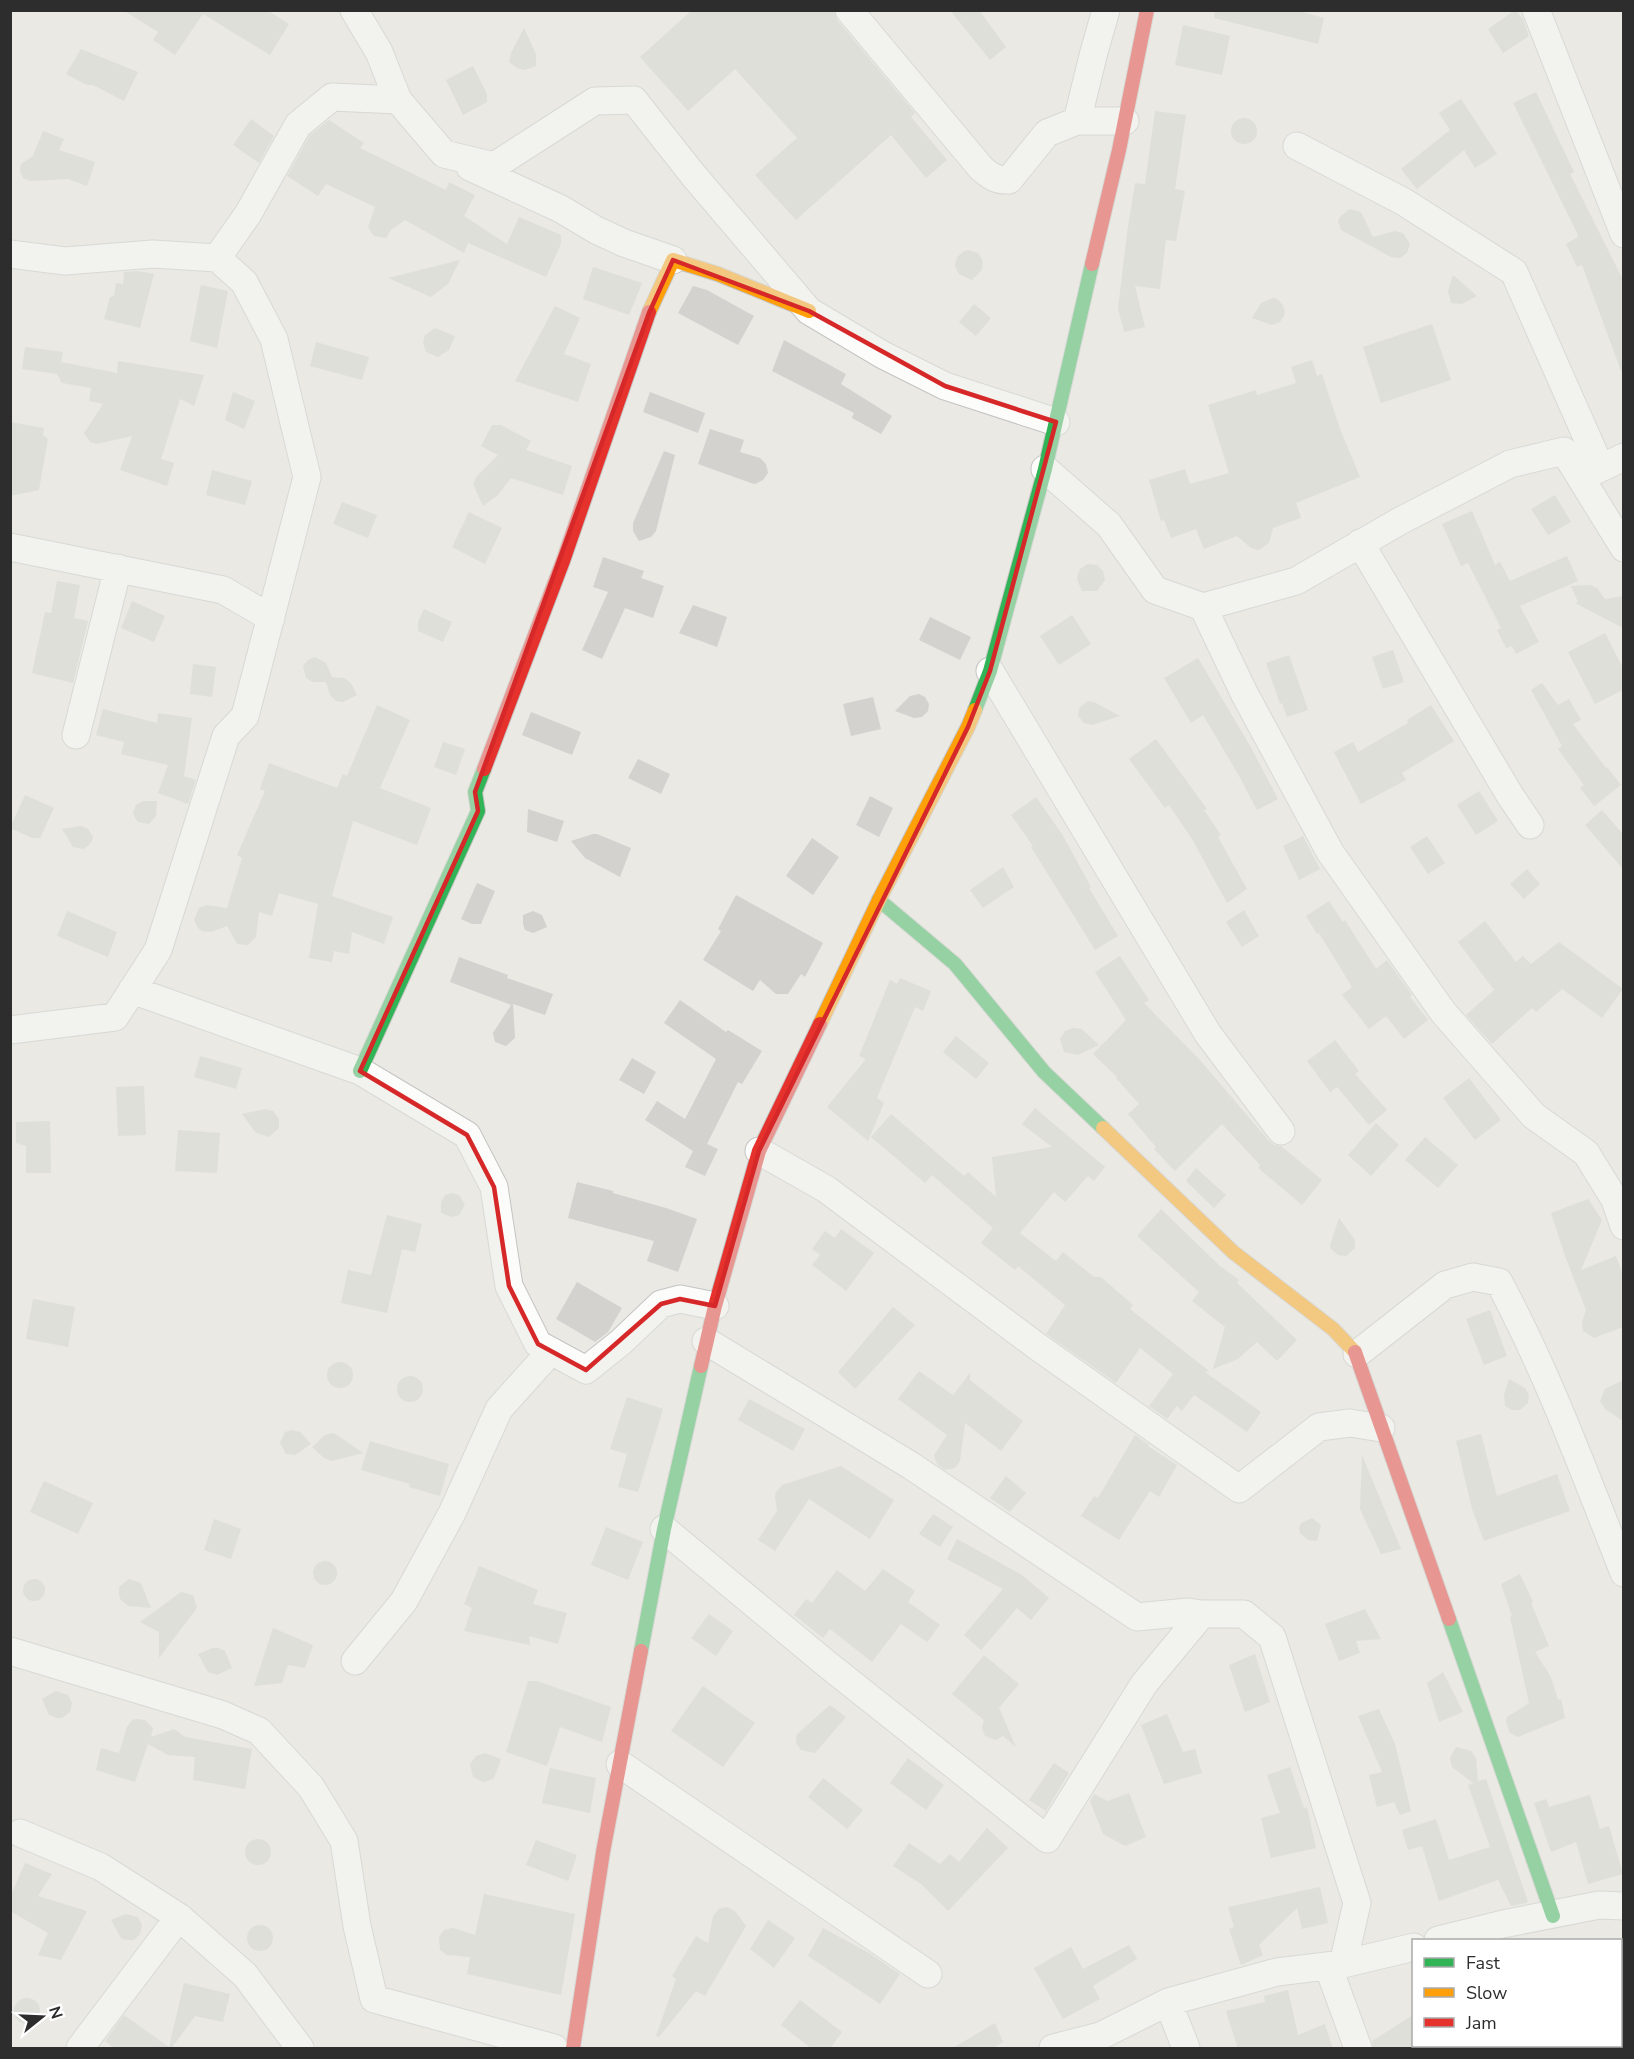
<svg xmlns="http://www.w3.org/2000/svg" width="1634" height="2059" viewBox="0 0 1634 2059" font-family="'Nunito Sans',sans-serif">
<rect width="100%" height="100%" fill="#eae9e4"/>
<path fill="#d3d2ce" d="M123 10H267L289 24 270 55 203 14 175 55 153 40 158 32Z
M692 10H834L837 20 915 113 911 117 947 160 926 178 891 135 796 220 755 175 797 138 735 69 688 111 640 57Z
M950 10H979L1006 47 990 60Z
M1215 10H1295L1324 18 1318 44 1214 18Z
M1515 10 1523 19 1529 36 1503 53 1488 29Z
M1183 25 1230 36 1222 75 1175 65Z
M524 28 536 54V66L525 70 517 68 509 62 511 53Z
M81 49 138 72 124 101 93 85H87L66 74Z
M473 66 487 94V102L463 115 446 80Z
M1536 92 1574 172 1570 174 1623 280V371H1621L1582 265 1577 267 1566 244 1578 237 1577 233 1513 103Z
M1461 99 1497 154 1475 168 1464 150 1417 189 1401 169 1450 130 1439 113Z
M1155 111 1186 115 1175 189 1185 191 1176 241 1166 240 1160 289 1135 286 1145 327 1124 332 1118 309 1127 233 1135 183 1145 184Z
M1231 131a13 13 0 1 1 26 0a13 13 0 1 1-26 0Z
M251 119 274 136 259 163 233 145Z
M329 120 364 143 360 148 446 190 449 182 475 195 464 216 507 244 519 217 561 235V244L546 277 468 243 464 253 405 220 391 230 386 238 374 236 368 227 375 207 326 184 318 196 287 176 310 135Z
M43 131 64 139 59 150 95 162 87 186 68 179 31 181 23 178 20 171 21 164 33 156Z
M1349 209 1361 212 1373 237 1395 231 1403 233 1410 244 1407 253 1400 258 1391 257 1341 230 1338 221 1340 217Z
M969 250 978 253 983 261 982 270 972 280 959 274 955 266 957 257 964 251Z
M460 260 448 284 431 297 388 278Z
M593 267 642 283 629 315 583 299Z
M138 271 154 274 140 328 104 319 110 297 114 296 116 283 123 284 124 272Z
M1453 275 1477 296 1462 304 1451 303 1448 291Z
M201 285 228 291 217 348 190 341Z
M693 286 707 290 754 316 738 345 678 313Z
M1273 298 1277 299 1283 305 1285 314 1280 322 1272 325 1252 318 1261 303Z
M974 304 991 318 976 336 959 322Z
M555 306 580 318 564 354 591 364 578 402 515 381Z
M1432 324 1451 380 1381 403 1363 347Z
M435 328 455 336 449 350 438 357 426 352 423 343 425 335Z
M784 340 846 374 841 384 892 416 881 434 852 418 854 413 772 371Z
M316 342 369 357 362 380 310 366Z
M25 347 63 352 61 362 117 373 118 361 204 375 194 406 180 399 161 459 174 463 167 486 120 470 132 436 97 444 90 442 84 433 103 404 89 401 91 388 62 383 57 374 22 369Z
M1312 360 1317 376 1322 374 1340 429 1360 477 1296 503 1301 518 1273 528 1269 543 1259 550 1251 548 1237 536 1204 549 1196 529 1171 538 1164 520 1161 521 1149 480 1185 469 1190 484 1229 473 1208 405 1256 390 1257 395 1296 383 1291 367Z
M233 392 255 401 244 429 225 420Z
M650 392 705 413 698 433 643 412Z
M10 422 44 428 43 435 48 439 39 490 10 496Z
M492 425H501L531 441 526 450 572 466 563 495 511 478 498 495 483 506 473 484 477 476 498 455 481 446Z
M710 429 744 440 740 452 760 458 766 464 768 473 763 480 755 484 751 483 698 464Z
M664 451 675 455 656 531 651 537 639 541 633 531V523Z
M212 470 252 481 245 505 206 495Z
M1555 495 1571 522 1548 535 1531 509Z
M342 502 377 515 368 538 333 524Z
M1472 511 1495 565 1500 562 1510 581 1567 556 1578 581 1520 606 1539 642 1516 654 1512 646 1506 648 1497 630 1501 628 1468 563 1461 566 1442 524Z
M469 512 502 528 485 564 452 547Z
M603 557 644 571 641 578 664 586 653 618 625 608 602 659 582 650 608 592 593 587Z
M1088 564 1097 565 1103 571 1105 580 1097 591H1082L1078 582 1077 578 1080 569Z
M57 581 80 585 74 618 88 621 73 683 32 673 45 612 51 613Z
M1590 585 1597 588 1605 599 1623 596V628L1575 603 1578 602 1571 586Z
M132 601 165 616 154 642 121 628Z
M693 605 727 617 717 647 679 633Z
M424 609 452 622 443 642 418 631V622Z
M1072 615 1091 644 1059 665 1040 636Z
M930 617 971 637 960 660 919 640Z
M1605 633 1623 668V690L1595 704 1568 652Z
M1393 650 1404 682 1383 689 1372 657Z
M1289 655 1308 710 1287 717 1282 703 1280 704 1266 663Z
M315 657 326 663 332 677 344 678 351 683 357 695 343 702 336 701 330 695 326 682H313L306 678 303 666 308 660Z
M1198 658 1249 744 1278 799 1257 810 1238 774 1203 715 1191 723 1164 678Z
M193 664 216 667 212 697 190 694Z
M1542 683 1558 705 1569 699 1581 720 1573 724 1606 768 1607 767 1621 785 1594 806 1580 788 1584 785 1558 749 1562 746 1531 690Z
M919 694 925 697 929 704 928 711 922 717 914 718 895 711 910 696Z
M873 697 881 729 851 736 843 704Z
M1088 701 1094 702 1120 716 1092 725 1084 723 1078 716 1079 710 1080 707Z
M377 705 410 720 380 788 431 808 417 845 353 821 332 896 393 917 384 944 352 932 349 954 334 951 332 962 309 958 318 904 279 893 272 916 259 912 256 937 248 945 237 944 227 926 211 932 202 931 198 928 194 920 199 908 207 905 227 908 242 858 237 855 265 791 260 789 269 763 337 788 343 774 347 776Z
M1431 705 1454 741 1402 773 1406 780 1361 804 1334 752 1353 742 1358 752 1408 723 1407 720Z
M103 709 157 723 158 713 192 718 184 776 196 780 188 804 158 793 168 765 121 754 124 742 96 735Z
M531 712 581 732 572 755 522 735Z
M1156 739 1207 809 1204 810 1221 835 1218 837 1247 889 1227 903 1192 839 1169 805 1165 808 1129 759Z
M443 742 465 749 456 775 434 767Z
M638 759 670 774 661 794 628 778Z
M1479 791 1498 821 1476 835 1457 805Z
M25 795 54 808 40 838H32L10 828Z
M870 796 893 808 879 837 856 825Z
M1036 797 1062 834 1091 887 1089 888 1118 936 1095 950 1031 847 1033 846 1011 815Z
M143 801H157L156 816 149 824 138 822 134 816 133 812 136 805Z
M528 809 564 821 557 842 527 832Z
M1602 810 1623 834V869L1585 825Z
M81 826 88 829 93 837 91 843 84 849 73 847 62 829Z
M593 834H597L631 848 620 877 585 858 571 841Z
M1303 836 1320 869 1299 880 1283 846Z
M1427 836 1445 863 1428 874 1410 847Z
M812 838 839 857 813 895 786 876Z
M1003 867 1014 887 983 908 970 890Z
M1527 869 1540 884 1524 899 1510 884Z
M477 883 495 891 481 924H472L461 919Z
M736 895 823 943 805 977 801 974 788 994H776L760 980 753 991 703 960 721 931 718 929Z
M1329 901 1343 922 1345 920 1376 969 1387 960 1412 995 1410 997 1428 1020 1404 1039 1386 1016 1369 1029 1342 995 1352 987 1319 933 1317 934 1306 916Z
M1244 910 1259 936 1242 947 1226 922Z
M67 911 117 932 108 957 57 936Z
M533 911 542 915 547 927 533 933 525 930 523 924V915Z
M1485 921 1516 962 1523 956 1531 964 1559 942 1623 989 1602 1018 1562 989 1536 1012 1532 1008 1492 1044 1466 1015 1494 990 1458 942Z
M1120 956 1149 1000 1144 1003 1199 1059 1269 1141 1274 1145 1281 1146 1322 1180 1302 1205 1258 1168 1260 1165 1222 1124 1175 1171 1154 1149 1156 1147 1128 1114 1139 1104 1116 1078 1117 1077 1093 1054 1126 1020 1095 972Z
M459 957 508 975 507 978 553 994 545 1015 513 1004 515 1038 506 1046 495 1042 493 1033 511 1005 450 982Z
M900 978 931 991 923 1011 915 1007 877 1098 884 1103 868 1141 827 1107 866 1059 859 1056 890 980 897 984Z
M680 1000 726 1032 728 1030 762 1051 742 1084 738 1082 707 1144 718 1149 705 1176 685 1167 693 1151 645 1120 657 1101 685 1119 716 1059 664 1023Z
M1073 1028 1082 1029 1099 1045 1078 1055 1064 1052 1060 1039 1065 1031Z
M956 1036 989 1063 976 1079 943 1052Z
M1335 1040 1359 1071 1355 1074 1387 1110 1369 1125 1337 1087 1330 1092 1307 1061Z
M200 1056 242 1068 236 1089 194 1077Z
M632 1058 656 1072 644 1094 619 1080Z
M1469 1078 1501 1120 1475 1140 1443 1098Z
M144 1086 146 1135 118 1136 116 1087Z
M1035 1108 1105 1167 1094 1181 1088 1176 1065 1202 1054 1192 1020 1233 1056 1261 1063 1252 1094 1277H1101L1133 1305 1130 1309 1209 1371 1205 1372 1261 1412 1247 1432 1194 1395 1182 1411 1177 1406 1167 1419 1149 1406 1173 1374 1140 1348 1116 1383 1046 1334 1065 1305 1018 1266 1015 1270 981 1243 993 1228 932 1175 925 1183 871 1137 891 1114 964 1176 968 1172 996 1197 992 1157 1052 1147 1022 1124Z
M265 1109 273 1111 279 1119V1128L269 1137 256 1133 242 1114Z
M50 1121 51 1173H26V1146L16 1143V1122Z
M1376 1123 1399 1145 1371 1176 1348 1155Z
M178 1130 220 1133 217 1173 175 1171Z
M1425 1137 1458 1165 1438 1188 1405 1160Z
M1196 1168 1226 1195 1214 1208 1186 1181Z
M577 1182 613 1191V1193L666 1208 697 1219 678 1272 647 1261 654 1241 568 1218Z
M452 1193 459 1195 465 1205 459 1215 452 1217 441 1213V1202L445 1195Z
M1588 1199 1602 1220 1581 1270 1616 1256 1623 1275V1327L1594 1338 1583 1331 1582 1322 1586 1310 1565 1256 1551 1213Z
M1161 1209 1220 1266 1239 1280 1237 1283 1297 1340 1277 1361 1257 1342 1238 1359 1213 1369 1225 1327 1192 1301 1199 1292 1137 1236Z
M387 1215 422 1224 415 1252 402 1249 387 1313 341 1303 348 1270 371 1275Z
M1339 1218 1355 1240V1248L1346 1256 1338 1255 1331 1249 1330 1245Z
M841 1229 874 1253 846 1291 812 1265 820 1255 812 1249 825 1231 835 1238Z
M577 1282 622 1308 608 1332 595 1342 556 1319Z
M33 1299 75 1307 68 1347 26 1339Z
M893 1307 915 1325 855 1389 838 1372Z
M1490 1310 1507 1356 1484 1365 1466 1319Z
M327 1375a13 13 0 1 1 26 0a13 13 0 1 1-26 0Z
M919 1371 953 1395 970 1373V1380L1023 1421 1001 1451 965 1423 960 1461 955 1468 945 1470 937 1464 934 1455 947 1435 898 1399Z
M397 1389a13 13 0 1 1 26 0a13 13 0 1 1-26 0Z
M1509 1379 1525 1388 1529 1395 1528 1403 1520 1410H1512L1505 1406 1504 1395Z
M1623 1380V1421L1605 1409 1600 1401 1605 1389Z
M627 1397 663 1409 638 1492 618 1487 627 1454 610 1449Z
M749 1399 805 1429 793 1451 738 1420Z
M292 1430 300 1432 311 1444 295 1455 286 1454 280 1443 285 1432Z
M333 1433 337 1435 363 1453 332 1461 324 1458 312 1447 325 1435Z
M1481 1434 1497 1496 1557 1474 1570 1511 1484 1541 1472 1509 1456 1441Z
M1135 1435 1149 1445 1148 1446 1177 1465 1159 1497 1150 1491 1119 1540 1081 1516 1094 1496 1098 1498Z
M370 1441 449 1464 440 1496 409 1487 410 1484 361 1470Z
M1362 1455 1401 1549 1381 1554 1360 1509Z
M841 1466 894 1500 870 1539 809 1499 775 1551 758 1540 777 1511 775 1496 776 1492 782 1485Z
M1006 1476 1026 1493 1010 1512 990 1498Z
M44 1481 93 1503 78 1534 30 1512Z
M933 1514 953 1527 940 1547 919 1534Z
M1312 1518 1321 1525 1317 1541 1308 1540 1300 1533 1299 1528 1301 1523Z
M214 1519 241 1529 231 1559 204 1550Z
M606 1527 643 1542 628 1580 591 1565Z
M957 1539 1022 1575 1049 1598 1031 1620 1017 1608 981 1650 964 1635 1003 1589 947 1559Z
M313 1573a12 12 0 1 1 24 0a12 12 0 1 1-24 0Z
M479 1566 538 1590 533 1604 567 1613 558 1644 529 1636 530 1645 464 1631 472 1608 464 1604Z
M883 1569 915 1591 908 1602 940 1625 927 1642 901 1624 872 1662 830 1629 823 1638 794 1615 806 1599 812 1603 837 1570 865 1591Z
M1520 1574 1533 1602 1531 1603 1549 1646 1535 1652 1551 1677 1558 1700 1561 1699 1565 1718 1518 1737 1510 1733 1506 1722 1507 1717 1529 1703 1510 1617 1512 1616 1501 1584Z
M23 1590a11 11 0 1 1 22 0a11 11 0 1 1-22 0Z
M129 1579 141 1583 151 1608 128 1606 121 1600 119 1596V1587Z
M181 1592 193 1595 197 1608 159 1658V1632L140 1622Z
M1365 1609 1381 1639 1356 1641 1360 1653 1339 1661 1325 1624Z
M709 1614 733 1631 716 1656 691 1638Z
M273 1628 313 1645 305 1668 288 1665 282 1683 254 1686Z
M213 1648H218L225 1651 232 1668 217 1675 208 1672 198 1654Z
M1255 1654 1270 1702 1245 1712 1229 1665Z
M984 1655 1019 1684 999 1708 1016 1747 1003 1736 996 1740 985 1736 982 1728 984 1720 952 1694Z
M1443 1672 1463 1712 1439 1722 1427 1683Z
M528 1681H537L611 1707 602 1742 560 1727 547 1766 506 1752Z
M703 1686 755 1723 723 1767 671 1731Z
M56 1691 68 1695 72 1703 70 1712 62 1718H57L49 1715 42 1699Z
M830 1705 846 1717 815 1753 801 1750 796 1743 797 1734Z
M1379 1709 1395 1744 1411 1811 1400 1815 1394 1802 1377 1807 1369 1775 1382 1772 1358 1716Z
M1167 1714 1183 1752 1195 1749 1202 1773 1164 1784 1141 1725Z
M137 1719 145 1720 153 1728 151 1737 174 1729 185 1737 252 1749 245 1789 193 1780 195 1757 168 1755 148 1744 135 1782 96 1770 101 1748 119 1753 127 1727 132 1720Z
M1456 1747 1471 1751 1476 1758 1478 1781 1486 1779 1528 1902 1526 1903 1511 1906 1498 1880 1439 1901 1422 1846 1408 1850 1402 1830 1436 1819 1449 1860 1490 1847 1468 1785 1473 1783 1452 1767 1450 1758Z
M485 1753 501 1759 494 1778 485 1782 481 1781 473 1777 470 1764 476 1756Z
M908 1758 944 1785 926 1810 890 1783Z
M1054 1763 1069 1773 1046 1811 1029 1800Z
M1290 1767 1304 1808 1307 1807 1316 1848 1271 1858 1261 1818 1280 1813 1267 1775Z
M550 1768 596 1778 590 1813 542 1803Z
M823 1778 863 1810 847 1829 808 1797Z
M1129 1793 1146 1837 1125 1846 1103 1834 1090 1801 1094 1794 1108 1801Z
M1590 1795 1600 1829 1609 1826 1623 1874 1588 1884 1576 1842 1551 1852 1534 1803 1546 1799 1549 1807Z
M987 1828 1008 1848 948 1911 921 1884 893 1866 909 1843 940 1864 950 1854 959 1862Z
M245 1852a13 13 0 1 1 26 0a13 13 0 1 1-26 0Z
M536 1840 577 1855 568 1881 526 1865Z
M25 1863 52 1874 38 1896 87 1911 61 1960 38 1955 48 1933 10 1911V1897Z
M1320 1887 1328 1923 1302 1929 1297 1908 1259 1945 1263 1955 1241 1965 1229 1929 1234 1927 1228 1907Z
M484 1894 575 1914 561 1995 467 1974 470 1957 447 1955 440 1950 439 1937 444 1930 453 1928 475 1935Z
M727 1907 735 1911 746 1926 705 1996 696 1991 659 2037 656 2036 676 1979 672 1976 696 1936 708 1943 713 1916 719 1909Z
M126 1914 138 1917 142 1925 140 1934 134 1940H125L121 1938 111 1920Z
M768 1920 795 1938 774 1968 750 1949Z
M247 1938a13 13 0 1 1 26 0a13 13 0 1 1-26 0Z
M823 1928 869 1953 900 1974 880 2004 808 1956Z
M1129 1945 1137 1959 1093 1986 1100 1999 1063 2019 1034 1968 1071 1947 1083 1969Z
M184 1983 230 1994 223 2022 195 2016 171 2049H115L105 2041 124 2015 169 2047Z
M1288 1990 1298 2035 1325 2024 1333 2049H1238L1226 2011 1265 2002 1264 1996Z
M14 2011a13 13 0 1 1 26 0a13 13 0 1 1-26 0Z
M800 2000 842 2032 830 2049H812L781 2025Z
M1413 2015V2049H1373L1372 2041Z
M995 2023 1003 2042 992 2049H951Z"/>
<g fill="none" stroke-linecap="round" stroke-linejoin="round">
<g stroke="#c4c4c4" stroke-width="29">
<path id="street" d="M354 10 379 52 398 100 444 154 494 166 595 101 634 100 694 176 809 311 883 355 945 386 1056 422
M849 10 981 168C990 176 997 181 1009 180L1047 133 1077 121H1125
M1536 10 1624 234
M1077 121 1094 52 1106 10
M1297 146 1404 202 1514 272 1597 460 1580 477
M470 167 561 209 596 230 624 243 673 260
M10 254 65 261 153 254 217 258 248 214 298 125 332 97 398 100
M1045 469 1109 525 1155 590 1203 607 1244 693 1330 852 1443 1012 1534 1116 1586 1153 1615 1200 1624 1226
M1584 476 1624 457
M1360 543 1511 797 1530 825
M10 547 223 590 271 618
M1203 607 1296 581 1400 521 1510 464 1564 451 1624 548
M990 671 1208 1034 1281 1131
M76 735 118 568
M132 990 360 1071 467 1135 494 1187 509 1286 538 1344 586 1370 621 1342 661 1304 680 1299 715 1306
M10 1030 115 1017 158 950 226 736 245 716 307 477 274 339 244 282 217 258
M759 1151 826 1189 1038 1347 1239 1489 1319 1427 1350 1423 1381 1428
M706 1341 910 1465 1137 1617 1188 1612 1202 1614H1244L1272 1637 1357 1903 1343 1964
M1357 1354 1445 1285 1473 1277 1499 1282C1549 1376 1585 1474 1624 1573
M664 1529 828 1665 1047 1839 1144 1684 1202 1614
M10 1651 223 1715 259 1731 311 1787 344 1841 357 1926 374 1999 554 2048
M355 1661 404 1601 452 1513 499 1409 551 1351
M620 1764 928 1974
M20 1833 101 1867 179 1917 245 1975 300 2048
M1438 1940 1503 1924 1599 1905 1624 1906
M1328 1966 1358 2048
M1168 2002 1186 2048
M1546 2046 1547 2048
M80 2048 179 1917
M1053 2048 1100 2036 1168 2002 1277 1972 1343 1964 1414 1947"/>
</g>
<g stroke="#c4c4c4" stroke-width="16">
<path id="fast" d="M975 710 990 671 1045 469 1092 264
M879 900 955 964 1044 1072 1103 1128
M360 1071 478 811 475 792 484 769
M1449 1619 1553 1916
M641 1651 664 1529 701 1366"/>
</g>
<g stroke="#c4c4c4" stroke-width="16">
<path id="slow" d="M649 312 673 260 718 274 809 311
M820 1024 879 900 968 727 975 710
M1103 1128 1233 1252 1333 1329 1355 1352"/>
</g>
<g stroke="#c4c4c4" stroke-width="16">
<path id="jam" d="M1092 264 1119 150 1147 10
M484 769 563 561 649 312
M1355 1352 1449 1619
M701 1366 715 1306 759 1151 820 1024
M573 2048 603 1852 641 1651"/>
</g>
<use href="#street" stroke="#fcfcfb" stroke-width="27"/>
<use href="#fast" stroke="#30b455" stroke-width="14"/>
<use href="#slow" stroke="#ff9f0a" stroke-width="14"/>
<use href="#jam" stroke="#e5322d" stroke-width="14"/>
</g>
<path d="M0 0H1634V2059H0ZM673 260 809 311 945 386 1056 422 990 671 968 727 759 1151 715 1306 680 1299 661 1304 586 1370 538 1344 509 1286 494 1187 467 1135 360 1071 478 811 475 792 649 313Z" fill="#eae9e4" fill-opacity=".55" fill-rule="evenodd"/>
<path fill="none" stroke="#d62828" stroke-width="4.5" stroke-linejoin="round" d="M673 260 809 311 945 386 1056 422 990 671 968 727 759 1151 715 1306 680 1299 661 1304 586 1370 538 1344 509 1286 494 1187 467 1135 360 1071 478 811 475 792 649 313Z"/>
<rect width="1634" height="2059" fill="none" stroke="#2d2d2d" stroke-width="24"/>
<rect x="1412" y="1939" width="210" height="108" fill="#ffffff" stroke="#ababab" stroke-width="1.5"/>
<rect x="1424" y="1958" width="30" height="9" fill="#30b455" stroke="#ababab" stroke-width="1.5"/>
<text x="1466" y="1969" font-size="18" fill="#2d2d2d">Fast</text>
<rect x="1424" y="1988" width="30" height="9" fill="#ff9f0a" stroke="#ababab" stroke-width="1.5"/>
<text x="1466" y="1999" font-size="18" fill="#2d2d2d">Slow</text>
<rect x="1424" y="2018" width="30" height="9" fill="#e5322d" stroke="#ababab" stroke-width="1.5"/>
<text x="1466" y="2029" font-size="18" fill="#2d2d2d">Jam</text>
<g transform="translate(42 2017) rotate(72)" stroke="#ffffff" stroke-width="4.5" paint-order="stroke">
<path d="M0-4.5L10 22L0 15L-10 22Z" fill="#2d2d2d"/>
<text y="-9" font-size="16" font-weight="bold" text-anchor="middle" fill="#2d2d2d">N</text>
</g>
</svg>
